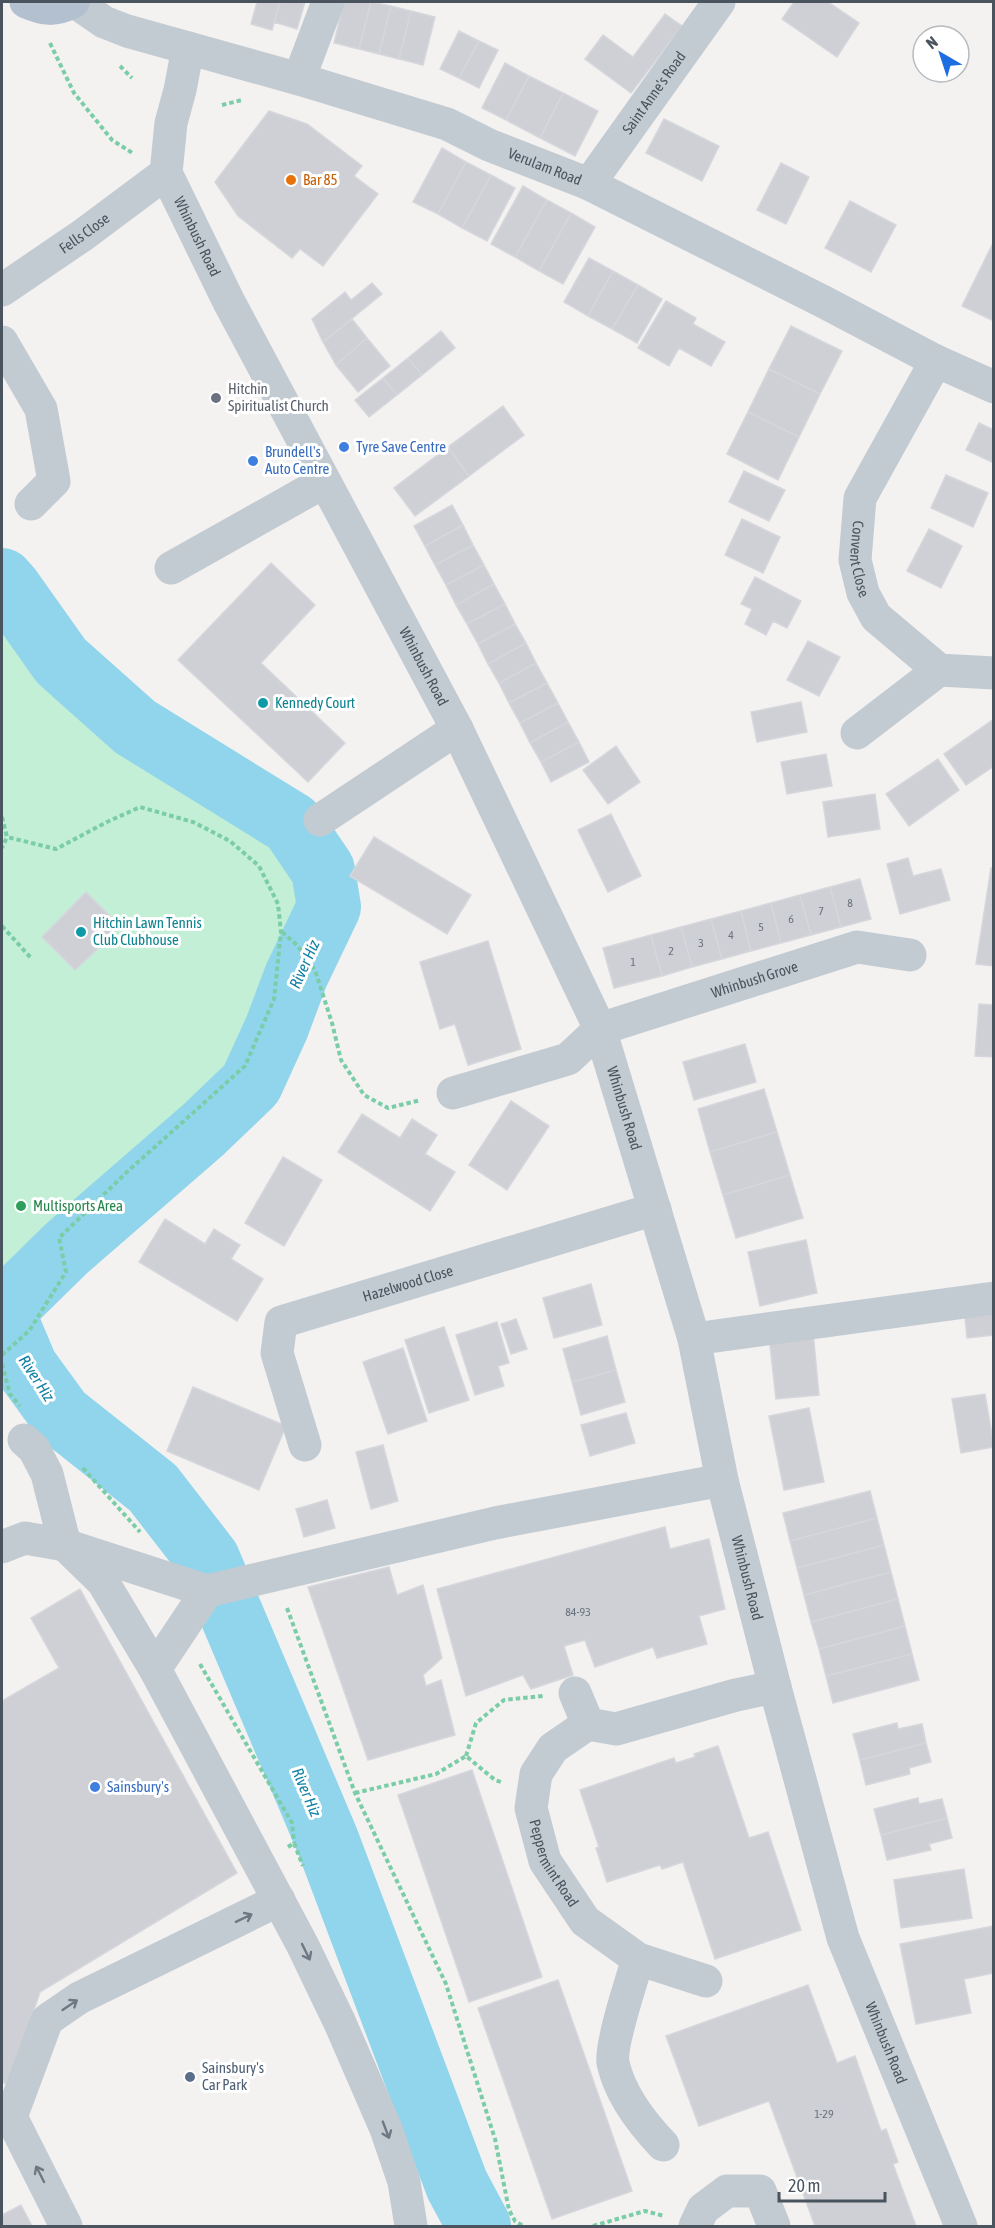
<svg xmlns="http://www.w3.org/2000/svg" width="995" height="2228" viewBox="0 0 995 2228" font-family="'Asap Condensed',sans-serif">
<rect width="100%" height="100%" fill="#f4f2f1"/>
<path fill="#c2efd5" d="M4 606 52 680 126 742 281 825 314 898 273 962 258 1017 239 1061 104 1185 2 1297V607Z"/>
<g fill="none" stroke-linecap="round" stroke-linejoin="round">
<path stroke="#90d5eb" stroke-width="64" d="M2 580 10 589 61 661 135 727 292 824 323 870 329 907 296 976 277 1027 251 1084 203 1130 66 1249 10 1304 7 1322 26 1367 61 1415 153 1488 208 1559 327 1840 457 2185 479 2226"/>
</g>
<path fill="#ced0d6" stroke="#d6d7dc" stroke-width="1.5" d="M257 2H280L272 30 251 24Z
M280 2H305L297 29 274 22Z
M344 2H371L359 49 334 43Z
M371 2 391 6 379 54 359 49Z
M794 2H828L859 23 837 57 782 19Z
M391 6 411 11 399 59 379 54Z
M411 11 435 17 423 65 399 59Z
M665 14 682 26 631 93 585 59 603 35 633 57Z
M459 31 479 41 459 78 440 69Z
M479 41 498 50 479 88 459 78Z
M505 63 529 76 506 120 482 108Z
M529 76 563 93 540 138 506 120Z
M563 93 598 111 575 156 540 138Z
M269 111 307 124 362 166 354 176 378 194 323 266 300 249 292 258 238 216 215 182Z
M664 119 719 146 702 181 646 153Z
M442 148 466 162 438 214 413 202Z
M466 162 491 175 462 228 438 214Z
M781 163 809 177 786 224 757 210Z
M491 175 515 188 487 241 462 228Z
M523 186 547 200 515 257 491 244Z
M547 200 571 213 539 271 515 257Z
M850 201 896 225 871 272 825 248Z
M571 213 595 227 563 284 539 271Z
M994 241V321L962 306Z
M589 258 613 271 588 316 564 302Z
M613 271 638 285 612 329 588 316Z
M372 283 382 294 323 342 312 319 345 292 351 300Z
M638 285 662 299 637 343 612 329Z
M666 301 696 318 693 324 725 342 711 366 679 348 669 366 638 348Z
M352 319 367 338 336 365 323 342Z
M791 326 842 351 820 394 769 369Z
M441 331 455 348 422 375 408 358Z
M367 338 390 366 358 392 336 365Z
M408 358 422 375 397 395 383 378Z
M769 369 820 394 799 437 748 412Z
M383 378 397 395 369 417 355 400Z
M503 406 524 435 469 476 448 447Z
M748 412 799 437 778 480 727 454Z
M979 423 994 430V463L966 450Z
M448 447 469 476 415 516 394 488Z
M744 471 785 490 769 521 729 502Z
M946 475 988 493 973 527 931 508Z
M452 505 463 525 425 546 414 526Z
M742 519 780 537 763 573 725 555Z
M463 525 473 545 435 565 425 546Z
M929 529 962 546 941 588 907 571Z
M473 545 484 565 446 585 435 565Z
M271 563 315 605 261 663 345 743 308 782 178 660Z
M484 565 494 584 456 605 446 585Z
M755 577 801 601 787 628 773 621 766 635 745 624 752 609 741 604Z
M494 584 505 604 467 624 456 605Z
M505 604 515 624 478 644 467 624Z
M515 624 526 643 488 664 478 644Z
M808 641 840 657 819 696 787 680Z
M526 643 536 663 499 683 488 664Z
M536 663 547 683 509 703 499 683Z
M547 683 558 703 520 723 509 703Z
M801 702 807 732 757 742 751 712Z
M558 703 568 722 530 743 520 723Z
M994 719V766L966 785 944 754Z
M568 722 579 742 541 762 530 743Z
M579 742 589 762 551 782 541 762Z
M616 746 640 782 608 804 583 770Z
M826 754 832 786 787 794 781 762Z
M938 759 959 790 909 826 886 794Z
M875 794 880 829 828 837 823 802Z
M611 814 641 876 608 892 578 830Z
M374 837 471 895 447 934 350 876Z
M908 858 913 876 941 869 950 900 900 914 887 864Z
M991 868 994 869V966L976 964Z
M860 879 871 919 841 927 830 887Z
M830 887 841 927 811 935 800 895Z
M86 892 121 927 75 970 42 937Z
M800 895 811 935 781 943 771 903Z
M771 903 781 943 751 951 741 911Z
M741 911 751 951 722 959 711 919Z
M711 919 722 959 692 967 681 927Z
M681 927 692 967 662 976 651 935Z
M651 935 662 976 614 988 603 948Z
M488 941 521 1049 468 1065 455 1024 440 1029 420 962Z
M979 1004 994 1005V1057L975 1056Z
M745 1044 756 1082 694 1100 683 1062Z
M764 1089 777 1132 710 1152 698 1109Z
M511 1101 549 1126 507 1190 469 1165Z
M362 1114 400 1138 412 1119 437 1135 425 1154 455 1172 430 1211 338 1152Z
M777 1132 790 1175 723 1195 710 1152Z
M283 1157 322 1180 284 1246 245 1223Z
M790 1175 803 1218 736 1238 723 1195Z
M165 1219 205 1244 214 1229 240 1245 231 1259 263 1279 237 1321 139 1262Z
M806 1240 817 1293 760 1306 748 1252Z
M591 1284 602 1325 554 1338 543 1298Z
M992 1305 994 1335 967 1338 964 1308Z
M516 1319 527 1349 511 1354 501 1324Z
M497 1322 509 1363 498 1366 504 1386 475 1395 456 1335Z
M444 1327 469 1400 429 1413 405 1340Z
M813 1332 819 1395 776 1399 769 1337Z
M607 1336 616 1370 572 1382 563 1349Z
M403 1348 427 1421 388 1434 363 1362Z
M616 1370 625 1402 581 1415 572 1382Z
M193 1387 286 1426 259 1490 167 1451Z
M985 1394 994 1447 961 1453 952 1399Z
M809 1408 824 1482 784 1490 769 1416Z
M626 1413 635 1443 590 1456 581 1425Z
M383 1445 398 1501 371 1509 356 1452Z
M870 1491 877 1518 790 1541 783 1513Z
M327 1500 335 1528 304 1537 296 1509Z
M877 1518 884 1545 797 1568 790 1541Z
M665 1527 670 1549 709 1539 725 1609 699 1616 707 1644 657 1658 653 1647 595 1667 585 1640 564 1646 573 1675 531 1689 523 1675 466 1696 437 1589Z
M884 1545 891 1572 804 1595 797 1568Z
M389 1567 397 1595 423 1585 442 1658 423 1675 426 1686 441 1680 455 1735 368 1760 308 1587Z
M891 1572 898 1599 811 1622 804 1595Z
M80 1589 237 1873 40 1992 9 2085 2 2082V1701L59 1668 31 1618Z
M898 1599 905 1626 819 1649 811 1622Z
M905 1626 912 1654 826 1676 819 1649Z
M912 1654 919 1680 833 1703 826 1676Z
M897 1723 898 1729 922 1724 926 1743 860 1760 853 1734Z
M926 1743 931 1762 909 1768 910 1774 866 1785 860 1760Z
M718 1746 749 1838 768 1832 801 1930 715 1959 683 1862 662 1869 660 1865 607 1882 596 1848 599 1847 580 1790 674 1758 676 1763 695 1757 694 1754Z
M472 1770 542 1977 469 2002 398 1795Z
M918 1798 919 1804 942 1799 947 1818 881 1835 874 1809Z
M947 1818 952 1838 929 1844 931 1850 887 1860 881 1835Z
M964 1869 972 1918 901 1928 894 1880Z
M994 1926V1973L964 1979 971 2013 916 2024 900 1944Z
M558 1980 632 2191 552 2219 478 2008Z
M808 1985 837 2063 855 2056 881 2131 886 2129 898 2162 893 2164 916 2226H815L769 2101 699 2126 666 2036Z
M21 2205 32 2226H2V2215Z"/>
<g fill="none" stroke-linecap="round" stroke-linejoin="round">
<path stroke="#7bcda7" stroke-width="4" stroke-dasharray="4.5 3" stroke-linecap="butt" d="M50 43 74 93 112 140 134 154
M120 66 132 78
M222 105 242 100
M2 817 7 837 2 848
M2 926 31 958
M282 932 297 945 315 970 332 1023 341 1060 364 1095 388 1108 421 1100
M2 1355 29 1331 66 1272 59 1238 127 1172 245 1066 274 999 281 932 278 904 259 866 230 841 193 822 140 807 107 822 56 849 7 837
M2 1364 10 1394 20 1406
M83 1468 140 1532
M287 1608 355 1793 446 1984 495 2139 509 2210 515 2221 523 2226
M200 1664 292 1823 294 1843
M466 1756 476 1723 504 1700 543 1696
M355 1793 436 1774 466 1756 495 1780 501 1782
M288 1847 294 1843 303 1866
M593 2226 645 2211 664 2216"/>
<g stroke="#c3cbd2" stroke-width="33">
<path id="s1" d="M75 2 104 22 127 31 299 79 447 124 489 145 589 184 822 301 936 361 994 387"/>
<path id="s2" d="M188 48 180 90 171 123 166 173 229 302 457 729 600 1029 694 1339 722 1480 775 1687 843 1938 961 2226"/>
<path d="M299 79 328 2"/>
<path id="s3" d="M589 184 719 2"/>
<path id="s4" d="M2 290 83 235 166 173"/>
<path d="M2 342 41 409 54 481 31 504"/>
<path id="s5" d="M936 361 860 498 855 560 863 593 876 617 939 670 994 673"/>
<path d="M171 568 324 482"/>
<path d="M857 733 939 670"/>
<path d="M320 820 457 729"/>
<path id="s6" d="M453 1093 568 1059 600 1029 857 947 910 955"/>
<path d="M694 1339 994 1298"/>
<path d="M24 1440 34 1449 47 1474 65 1545 103 1582 155 1669 303 1946 340 2023 386 2129 404 2182 411 2226"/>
<path id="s7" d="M305 1445 277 1353 281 1322 655 1209"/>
<path d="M2 1547 25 1538 65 1545 207 1591 495 1523 722 1480"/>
<path d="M155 1669 207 1591"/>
<path d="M575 1693 588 1724 616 1729 736 1695 775 1687"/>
<path id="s8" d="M588 1724 553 1748 536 1774 531 1808 545 1861 585 1921 638 1959 706 1981"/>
<path d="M638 1959C632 1979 610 2045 613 2063 620 2095 641 2122 663 2145"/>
<path d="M66 2226 11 2117 47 2020 79 1998 279 1900"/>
<path d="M695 2226 703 2209 727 2191H760L774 2226"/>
</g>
<path stroke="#b2c0cf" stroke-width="33" d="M26 2C44 10 55 11 73 2"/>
</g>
<defs><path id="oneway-shaft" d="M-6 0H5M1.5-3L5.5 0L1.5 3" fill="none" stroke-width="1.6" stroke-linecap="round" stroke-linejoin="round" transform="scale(1.5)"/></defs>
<g stroke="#6e7882">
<use href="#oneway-shaft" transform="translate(244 1918) rotate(-26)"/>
<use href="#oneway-shaft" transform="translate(306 1952) rotate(64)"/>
<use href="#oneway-shaft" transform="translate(70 2005) rotate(-34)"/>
<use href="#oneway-shaft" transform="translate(386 2130) rotate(69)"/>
<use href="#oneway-shaft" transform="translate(40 2174) rotate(-117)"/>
</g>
<circle fill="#e8710a" stroke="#fff" stroke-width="2" cx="291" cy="180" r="6"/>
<circle fill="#6b7280" stroke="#fff" stroke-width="2" cx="216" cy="398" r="6"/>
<g fill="#3f7fe0" stroke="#fff" stroke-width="2">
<circle cx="344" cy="447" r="6"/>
<circle cx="253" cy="461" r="6"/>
<circle cx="95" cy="1787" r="6"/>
</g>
<g fill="#0f9aa8" stroke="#fff" stroke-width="2">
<circle cx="263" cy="703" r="6"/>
<circle cx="81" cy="932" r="6"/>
</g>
<circle fill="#2e9e5b" stroke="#fff" stroke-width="2" cx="21" cy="1206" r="6"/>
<circle fill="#5c6f8a" stroke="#fff" stroke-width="2" cx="190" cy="2077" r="6"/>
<g text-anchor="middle" stroke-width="6" stroke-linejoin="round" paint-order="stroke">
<g font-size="12" fill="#6a737d">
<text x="850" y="907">8</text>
<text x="821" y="915">7</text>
<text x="791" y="923">6</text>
<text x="761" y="931">5</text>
<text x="731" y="939">4</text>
<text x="701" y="947">3</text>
<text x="671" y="955">2</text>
<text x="633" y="966">1</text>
<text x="578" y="1616">84-93</text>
<text x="824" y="2118">1-29</text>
</g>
<g font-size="15" fill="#49545f" stroke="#fff">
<text dy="5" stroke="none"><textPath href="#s3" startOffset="112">Saint Anne's Road</textPath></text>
<text dy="5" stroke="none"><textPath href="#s1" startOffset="500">Verulam Road</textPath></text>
<text dy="5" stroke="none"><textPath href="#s4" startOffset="100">Fells Close</textPath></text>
<text dy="5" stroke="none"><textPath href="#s2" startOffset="198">Whinbush Road</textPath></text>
<text dy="5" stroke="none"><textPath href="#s5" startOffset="218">Convent Close</textPath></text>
<text dy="5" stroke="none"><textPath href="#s2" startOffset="684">Whinbush Road</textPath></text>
<text dy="5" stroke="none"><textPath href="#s6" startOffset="326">Whinbush Grove</textPath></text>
<text dy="5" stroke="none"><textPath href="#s2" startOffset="1170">Whinbush Road</textPath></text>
<text dy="5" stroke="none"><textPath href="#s7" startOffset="260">Hazelwood Close</textPath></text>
<text dy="5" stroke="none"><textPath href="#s2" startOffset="1656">Whinbush Road</textPath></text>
<text dy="5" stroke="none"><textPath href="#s8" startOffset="168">Peppermint Road</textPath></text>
<text dy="5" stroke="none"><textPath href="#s2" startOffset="2142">Whinbush Road</textPath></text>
</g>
<g font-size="15" fill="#c56008" stroke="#fff" text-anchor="start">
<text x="303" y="185">Bar 85</text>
</g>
<g font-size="15" fill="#5b616d" stroke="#fff" text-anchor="start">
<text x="228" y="394">Hitchin<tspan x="228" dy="17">Spiritualist Church</tspan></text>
</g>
<g font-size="15" fill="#366cbe" stroke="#fff" text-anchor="start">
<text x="356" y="452">Tyre Save Centre</text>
<text x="265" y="457">Brundell's<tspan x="265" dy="17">Auto Centre</tspan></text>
<text x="107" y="1792">Sainsbury's</text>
</g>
<g font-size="15" fill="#0d838f" stroke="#fff" text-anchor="start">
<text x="275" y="708">Kennedy Court</text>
<text x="93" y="928">Hitchin Lawn Tennis<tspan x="93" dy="17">Club Clubhouse</tspan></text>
</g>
<g font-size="15" fill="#27864d" stroke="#fff" text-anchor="start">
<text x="33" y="1211">Multisports Area</text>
</g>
<g font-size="15" fill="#4e5e75" stroke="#fff" text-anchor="start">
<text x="202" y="2073">Sainsbury's<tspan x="202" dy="17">Car Park</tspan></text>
</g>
<g font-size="16" font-style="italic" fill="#1080a3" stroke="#fff">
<text transform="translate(304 964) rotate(-66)" y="6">River Hiz</text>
<text transform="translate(37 1378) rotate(57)" y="6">River Hiz</text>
<text transform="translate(307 1792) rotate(67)" y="6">River Hiz</text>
</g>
</g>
<rect width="995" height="2228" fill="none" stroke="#49545f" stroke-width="6"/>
<g transform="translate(941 54) rotate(321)"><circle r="28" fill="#ffffff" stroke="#b6bbbf" stroke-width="1.5"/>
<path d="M0-4.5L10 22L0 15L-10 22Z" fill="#1e6de1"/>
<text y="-9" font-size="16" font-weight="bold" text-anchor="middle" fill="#49545f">N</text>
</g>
<path d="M779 2192v9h106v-9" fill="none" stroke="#49545f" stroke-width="3"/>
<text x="788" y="2192" font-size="18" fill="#49545f" stroke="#ffffff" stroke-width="4.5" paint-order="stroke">20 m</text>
</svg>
